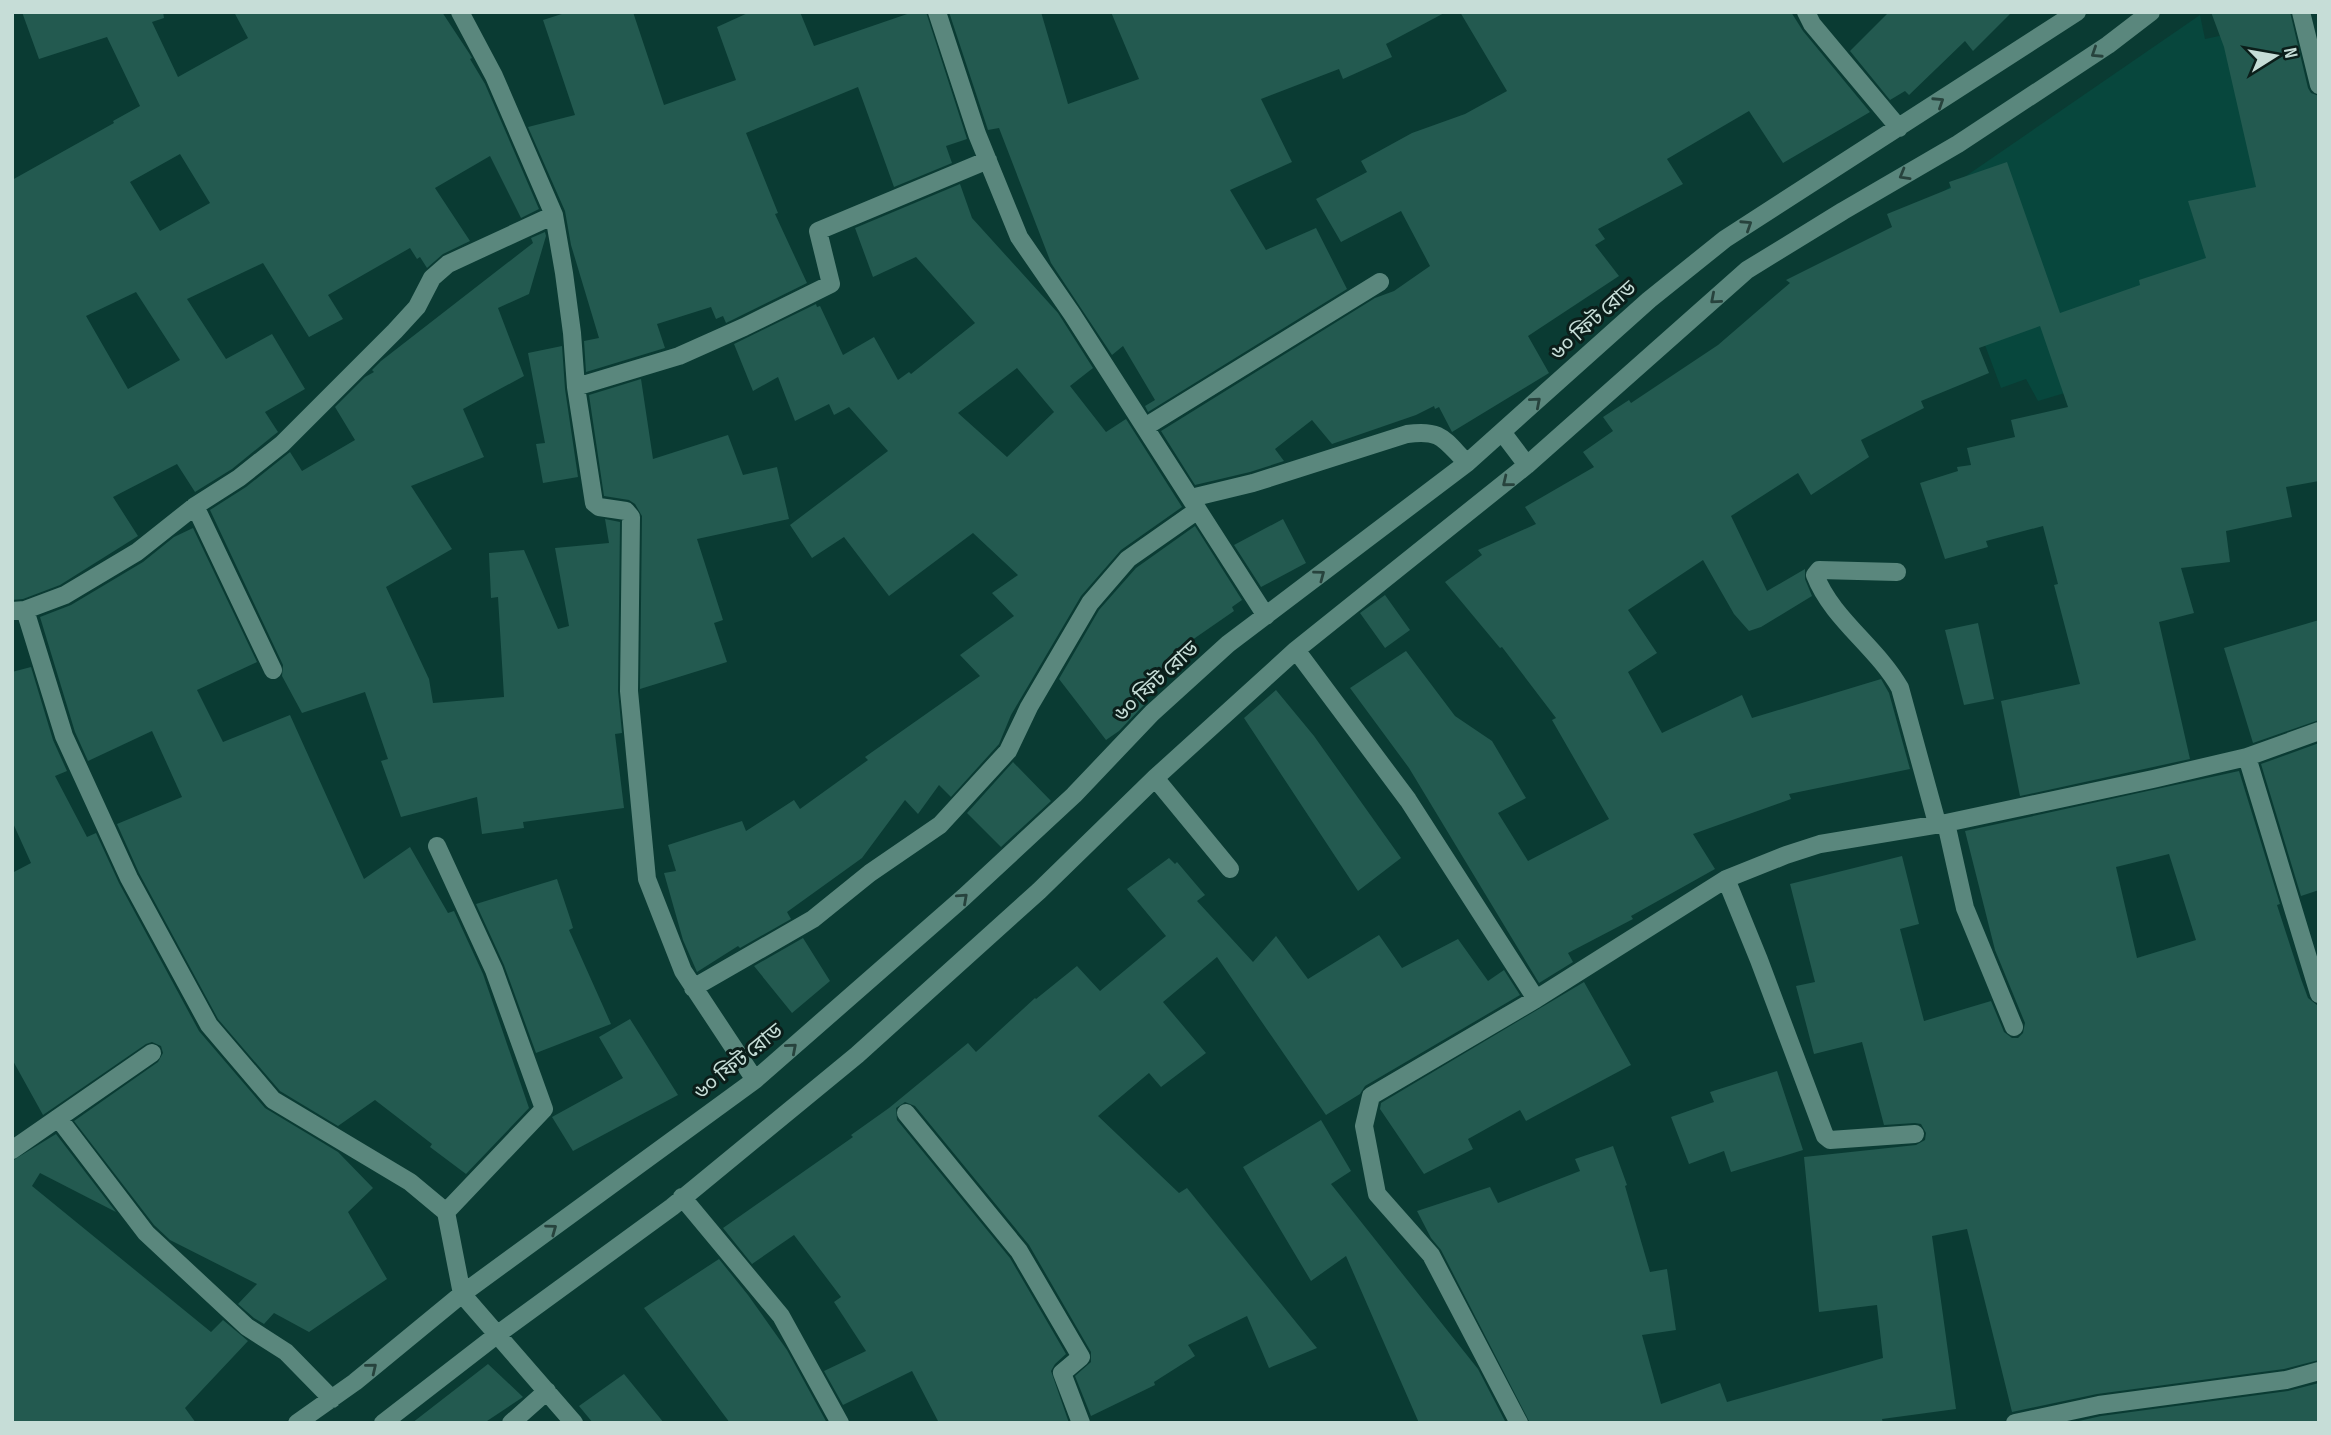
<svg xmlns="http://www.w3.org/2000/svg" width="2331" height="1435" viewBox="0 0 2331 1435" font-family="'Sofia Sans Condensed','Noto Sans Bengali',sans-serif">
<rect width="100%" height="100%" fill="#0a3b33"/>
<path fill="#07473d" d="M2200 15 2205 39 2289 21 2319 153 2145 369 2038 401 2026 379 2001 388 1931 200Z"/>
<path fill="#235a50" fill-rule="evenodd" d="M22 12H163L164 18 152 22 178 77 248 38 234 12H442L469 53 472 58 470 59 485 84 539 209 521 218 490 156 435 188 470 241 443 254 427 268 420 257 417 259 410 248 328 295 343 319 309 337 263 263 187 299 226 359 272 334 305 389 265 412 278 432 274 435 232 469 195 492 177 464 113 497 138 536 60 585 23 599 12 600V180L114 123 113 121 140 106 107 37 39 59ZM180 154 210 203 160 231 130 182ZM136 292 180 360 128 389 86 316Z
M568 12H633L664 105 736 80 717 27 750 12H800L814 46 913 12H926L967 139 946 146 952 163 894 187 858 87 746 133 778 213 775 214 807 283 726 323 723 316 716 319 711 307 657 324 665 348 586 372 584 341 599 338 571 245 565 211 528 127 575 115 543 20Z
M949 12H1041L1068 104 1139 79 1111 12H1446L1386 44 1392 57 1343 79 1339 69 1261 99 1292 162 1230 190 1266 250 1316 228 1347 289 1148 412 1145 406 1155 400 1123 346 1112 355 1051 263 999 128 988 130Z
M1460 12H1791L1803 31 1870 112 1783 163 1749 111 1667 159 1683 184 1598 229 1605 239 1595 245 1619 276 1528 336 1549 373 1452 432 1439 407 1435 409 1434 406 1416 415 1332 444 1312 420 1275 449 1284 461 1250 472 1195 485 1161 431 1375 298 1394 291 1430 266 1401 211 1341 242 1316 199 1367 172 1361 161 1412 133 1465 114 1507 91Z
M1889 12H2012L1973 51 1965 41 1909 95 1905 91 1890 100 1850 51Z
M2211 12H2290L2308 88 2311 93 2319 96V481L2286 487 2292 517 2226 531 2230 562 2181 568 2194 613 2159 622 2190 759 2020 796 2001 701 2080 684 2054 585 2058 584 2043 526 1986 541 1988 547 1945 559 1920 483 1958 471 1957 467 1971 465 1967 448 2015 437 2011 420 2068 407 2040 326 1979 348 1989 373 1921 401 1924 408 1861 440 1869 457 1811 495 1798 473 1731 516 1767 591 1805 569V579L1812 596 1761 627 1749 631 1734 614 1703 560 1628 610 1657 653 1628 672 1662 733 1742 695 1752 718 1881 679 1889 693 1910 769 1789 794 1791 799 1693 834 1715 869 1631 916 1633 919 1568 953 1573 962 1539 983 1409 768 1350 688 1406 651 1455 716 1492 741 1526 798 1498 813 1528 861 1609 819 1552 720 1556 718 1502 647 1500 648 1445 582 1482 555 1478 550 1536 524 1525 507 1594 467 1583 452 1613 431 1603 417 1629 400 1631 403 1718 345 1790 283 1786 280 1892 227 1887 214 1951 188 1949 182 2007 162 2060 313 2140 285 2139 280 2206 258 2188 201 2256 187 2224 47Z
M960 184 972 218 1058 313 1093 368 1070 386 1106 432 1126 419 1182 507 1121 550 1081 596 1011 715 999 744 951 797 939 785 918 814 905 800 862 858 787 912 791 919 740 948 738 946 697 972 683 940 664 873 676 871 668 845 742 821 746 831 794 800 800 809 868 760 865 757 980 676 960 655 1014 616 992 593 1018 575 973 533 889 596 844 537 812 558 790 525 888 451 849 407 834 415 829 404 795 421 778 377 753 391 734 344 816 304 817 307 820 306 843 355 874 337 898 380 909 372 911 374 975 323 916 257 873 277 855 228ZM1017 368 1054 412 1007 457 958 413Z
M545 232 546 236 529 294 498 308 524 376 463 409 484 457 411 486 452 549 386 587 429 679 433 703 504 697 498 597 491 598 489 553 524 550 558 629 569 626 555 548 609 543 605 519 620 522 618 691 622 733 615 734 624 808 523 822 524 828 482 834 477 797 401 817 381 761 388 759 365 692 302 713 282 676 283 665 210 510 246 487 290 452 302 471 355 440 335 407 365 377 374 372 372 370 381 361 533 243 531 238Z
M562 346 565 389 578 477 543 483 536 444 545 443 528 353Z
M641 379 653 459 728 435 743 475 777 467 789 519 697 539 723 620 714 623 727 662 640 689 642 516 635 504 629 500 604 496 589 395Z
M1283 519 1306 563 1261 587 1234 545Z
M1195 526 1242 600 1232 607 1234 611 1182 647 1186 652 1133 689 1144 705 1119 731 1106 740 1059 679 1099 610 1136 568Z
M193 528 257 662 197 690 223 742 290 715 364 879 410 847 448 913 454 911 483 974 529 1108 466 1174 430 1147 432 1144 375 1100 338 1126 280 1091 218 1019 139 873 117 824 182 797 152 731 88 761 75 732 40 617 71 605 143 562 174 537Z
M1385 595 1410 630 1385 648 1360 613Z
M2319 620V720L2253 743 2224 648Z
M1978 623 1994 699 1964 705 1945 630Z
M31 667 53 740 67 771 55 776 87 837 96 833 119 883 199 1031 265 1108 338 1152 373 1188 348 1212 387 1279 309 1332 274 1313 264 1324 254 1318 238 1304 257 1284 170 1240 154 1225 74 1121 158 1062 163 1053 161 1046 152 1042 146 1044 43 1115 12 1059V873L31 863 12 821V672Z
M1276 690 1314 736 1401 858 1358 891 1244 718Z
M2319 743V890L2301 896 2261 764Z
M1013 762 1051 801 1001 847 967 813Z
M2239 771 2280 904 2277 905 2301 979 2308 998 2317 1005 2319 1010V1360L2284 1369 2097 1394 2012 1412 1967 1229 1932 1236 1956 1409 1882 1419 1883 1423H1530L1441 1250 1431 1238 1417 1211 1490 1187 1498 1203 1580 1171 1575 1159 1613 1146 1627 1185 1625 1186 1650 1272 1667 1269 1676 1330 1642 1335 1661 1404 1720 1383 1727 1402 1883 1358 1877 1305 1819 1312 1804 1157 1916 1145 1925 1140 1926 1133 1921 1124 1915 1123 1884 1125 1862 1042 1814 1054 1796 986 1815 982 1790 884 1902 856 1919 924 1900 929 1924 1021 1991 1001 2004 1032 2012 1038H2018L2023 1033 2025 1023 1995 950 1965 831ZM2169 854 2196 940 2137 958 2116 867Z
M1169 858 1175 864 1177 862 1205 895 1197 901 1253 962 1276 936 1308 979 1379 935 1402 968 1458 939 1488 981 1504 970 1520 995 1365 1086 1360 1094 1326 1115 1217 957 1163 1002 1206 1053 1161 1087 1149 1073 1098 1116 1179 1193 1187 1188 1317 1348 1269 1368 1247 1316 1188 1345 1195 1356 1154 1382 1155 1385 1091 1416 1075 1376 1091 1362V1352L1029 1245 915 1106 905 1102 896 1108 897 1120 1010 1258 1066 1354 1055 1364 1051 1371 1069 1423H939L912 1371 843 1405 824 1371 866 1351 834 1302 841 1297 794 1235 752 1264 723 1228 853 1137 851 1135 889 1108 968 1043 976 1052 1035 998 1036 999 1077 966 1100 991 1166 936 1127 889Z
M557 879 571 921 573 928 569 930 611 1024 536 1053 504 965 476 904Z
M803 938 830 981 792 1013 754 966Z
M1584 982 1631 1065 1526 1121 1520 1110 1468 1139 1473 1149 1424 1174 1380 1109 1381 1103Z
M630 1019 678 1095 573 1151 552 1117 623 1078 599 1037Z
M1777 1071 1803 1150 1731 1172 1724 1151 1689 1164 1671 1117 1714 1102 1710 1092Z
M1321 1120 1351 1171 1331 1184 1478 1369 1506 1423H1419L1346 1256 1311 1281 1243 1167Z
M56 1134 116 1212 40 1173 32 1186 211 1332 223 1320 248 1341 185 1408 196 1423H12V1161Z
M719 1259 748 1295 787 1350 827 1423H730L644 1308Z
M488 1364 523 1397 484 1423H412Z
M624 1374 664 1423H593L579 1406Z
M2319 1383V1423H2070L2101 1416 2288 1391Z"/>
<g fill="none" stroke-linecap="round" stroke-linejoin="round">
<path stroke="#5a877d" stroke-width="18" d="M460 12 494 76 554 215 564 273 572 333 576 387 594 503 599 507 626 511 631 517 629 691 647 879 683 971 755 1080
M937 12 977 134 1019 237 1072 314 1266 616
M1806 12 1812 24 1899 128
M2301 12 2319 85
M576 387 679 356 744 327 831 284 818 231 988 160
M1145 427 1380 282
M1502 432 1527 465
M1191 498 1253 483 1407 434C1442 429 1444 440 1467 463
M195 506 273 670
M1897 572 1819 570 1815 575C1832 619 1877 647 1900 688L1937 823
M25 610 64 736 129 878 209 1025 273 1100 410 1182 446 1212 462 1294 574 1423
M12 611 25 610 65 595 137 552 195 506 239 478 282 444 395 331 417 307 432 278 448 264 554 215
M1296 650 1408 800 1536 999
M2247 757 2319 994
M1155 778 1230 869
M1946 823 1965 908 2014 1027
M437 846 494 970 544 1109 446 1212
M1726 879 1759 960 1825 1136 1830 1140 1915 1134
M693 988 813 919 870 873 940 825 1008 751 1029 707 1090 603 1128 559 1198 510
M906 1113 1019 1251 1081 1357 1062 1373 1081 1423
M59 1119 146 1233 247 1327 286 1352 332 1399
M12 1150 152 1053
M682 1197 781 1316 840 1423
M297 1423 355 1382 462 1294 755 1080 964 897 1074 795 1152 713 1228 644 1467 463 1649 300 1725 239 2077 12
M383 1423 498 1334 672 1207 857 1055 1039 891 1155 778 1296 650 1527 465 1747 270 1843 211 1958 144 2108 45 2151 12
M511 1423 547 1391
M1519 1423 1431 1255 1377 1194 1364 1126 1371 1096 1536 999 1726 879 1786 855 1820 844 1946 823 2153 779 2247 757 2319 731
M2015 1423 2099 1405 2286 1380 2319 1371"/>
</g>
<defs><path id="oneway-chevron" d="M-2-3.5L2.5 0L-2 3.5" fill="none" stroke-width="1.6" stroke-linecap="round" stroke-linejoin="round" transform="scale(1.75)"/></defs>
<g stroke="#27433d">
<use href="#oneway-chevron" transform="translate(2096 53) rotate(147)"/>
<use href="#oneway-chevron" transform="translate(1939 102) rotate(-33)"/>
<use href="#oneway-chevron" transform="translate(1904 175) rotate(150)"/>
<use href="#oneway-chevron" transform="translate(1747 225) rotate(-33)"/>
<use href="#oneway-chevron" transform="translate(1715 299) rotate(139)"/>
<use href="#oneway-chevron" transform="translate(1536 402) rotate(-41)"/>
<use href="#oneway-chevron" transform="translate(1507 482) rotate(141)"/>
<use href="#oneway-chevron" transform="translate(1320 575) rotate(-37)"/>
<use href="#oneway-chevron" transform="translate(963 898) rotate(-42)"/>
<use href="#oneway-chevron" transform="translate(792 1048) rotate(-41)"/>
<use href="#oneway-chevron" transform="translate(552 1229) rotate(-36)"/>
<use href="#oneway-chevron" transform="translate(372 1368) rotate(-39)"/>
</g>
<g text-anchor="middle" stroke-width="6" stroke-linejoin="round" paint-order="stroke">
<g font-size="21" fill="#c6ddd7" stroke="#0b1e1a">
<text transform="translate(1593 320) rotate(-42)" y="7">৬০ ফিট রোড</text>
<text transform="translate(1156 681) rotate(-43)" y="7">৬০ ফিট রোড</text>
<text transform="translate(738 1061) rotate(-39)" y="7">৬০ ফিট রোড</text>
</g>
</g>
<rect width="2331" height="1435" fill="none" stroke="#c6ddd7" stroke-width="28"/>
<g transform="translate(2275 56) rotate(79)" stroke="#0b1e1a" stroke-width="5" paint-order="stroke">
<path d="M0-5L12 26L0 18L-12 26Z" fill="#c6ddd7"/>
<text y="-10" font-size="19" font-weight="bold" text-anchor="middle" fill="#c6ddd7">N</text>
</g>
</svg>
